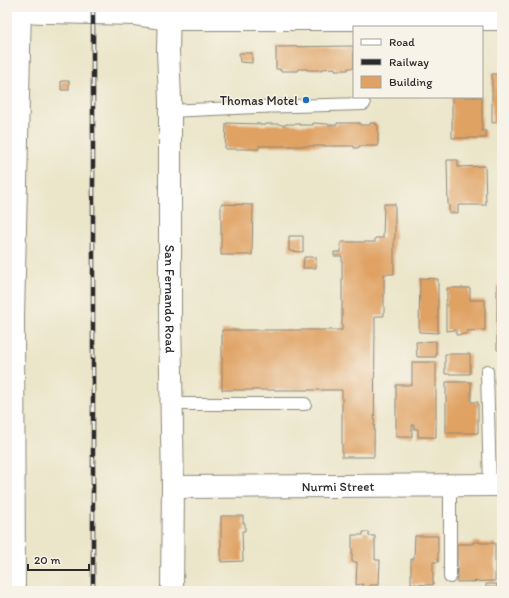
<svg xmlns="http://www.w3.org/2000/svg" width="509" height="598" viewBox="0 0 509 598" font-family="Itim,sans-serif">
<rect width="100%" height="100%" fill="#f7f3e8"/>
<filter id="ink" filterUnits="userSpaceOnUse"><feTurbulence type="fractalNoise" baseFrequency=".025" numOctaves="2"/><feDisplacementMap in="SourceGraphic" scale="8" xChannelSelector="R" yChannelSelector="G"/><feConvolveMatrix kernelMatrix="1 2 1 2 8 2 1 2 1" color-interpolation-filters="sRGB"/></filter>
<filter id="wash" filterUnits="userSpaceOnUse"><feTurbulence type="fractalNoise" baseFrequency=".012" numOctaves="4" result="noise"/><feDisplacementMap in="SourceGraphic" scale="16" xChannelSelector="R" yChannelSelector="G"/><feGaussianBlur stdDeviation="0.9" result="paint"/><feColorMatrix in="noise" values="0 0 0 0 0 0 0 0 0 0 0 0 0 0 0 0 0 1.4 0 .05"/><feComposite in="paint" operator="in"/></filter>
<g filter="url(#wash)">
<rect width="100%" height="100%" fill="#ebe5c9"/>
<g id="blocks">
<path fill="#e0a264" d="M354 46V68H348V70H335V68L322 69V70H307V69H298V71H280V69H276V47Z
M239 53H252V63L240 62Z
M492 74H502V122L492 123Z
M61 81H69V90H61Z
M452 97H482V131H486V138H452Z
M226 123 260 124V125H266V124H280L281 125H286V124H300V125H313V123L328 124V125H337V123H360V125H370V123H376V125H378V146H359V148H354V146H259V149H225Z
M447 160H458V167L485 166 486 205H458V213H449V205H448Z
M221 204 253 205 252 255H221Z
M384 204H395V238H394V274H384V316H375L374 457H342V390H222V330H342V256H334V252H341V242H375V238H383Z
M289 236H303V252L289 251Z
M304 257H316V268H303Z
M420 278 438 279V333L419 332Z
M497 285H502V350H497Z
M447 288H470V300H485V330L467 331V334L456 335V330L446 331V300H447Z
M436 341V357H417L416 342Z
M445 354H470V374H445Z
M412 362H436V437H418V429H414V425H412V437H396V385H412Z
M446 382H471V402H478V433H446Z
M498 394H502V432H498Z
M221 516H243V523H245V531H242L243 561 221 562Z
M363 532H369V536H375V560H380L379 585H370V588H363V584L356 585 357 562H352V535H363Z
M415 536H438V562H433V585L411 584V559H414Z
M473 542H480V543H495V581L457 582V544H473Z
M486 584H497V591H486Z"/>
</g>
</g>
<g filter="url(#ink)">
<use href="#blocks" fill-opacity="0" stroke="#8b887a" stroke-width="1"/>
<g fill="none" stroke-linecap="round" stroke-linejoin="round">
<g stroke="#8b887a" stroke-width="14">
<path id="lane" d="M169 111 256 107 364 104
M487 371 490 485
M171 404H305
M450 577V486"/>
</g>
<g stroke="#8b887a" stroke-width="24">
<g id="street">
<path id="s1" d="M173 487 502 485"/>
<path d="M14 591 13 317 20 7"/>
</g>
</g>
<g stroke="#8b887a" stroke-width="24">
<path id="secondary" d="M170 19H502"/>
</g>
<g stroke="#8b887a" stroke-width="24">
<g id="primary">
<path id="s2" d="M169 7 168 51 170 100V315L173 487 172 591"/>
<path d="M7 11 135 14 170 19"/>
</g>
</g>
<use href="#lane" stroke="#fff" stroke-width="12"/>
<use href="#street" stroke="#fff" stroke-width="22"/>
<use href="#secondary" stroke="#fff" stroke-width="22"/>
<use href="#primary" stroke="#fff" stroke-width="22"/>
<g stroke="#2b2b2b" stroke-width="4.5">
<path id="rail" d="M93 7V591"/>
</g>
<use href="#rail" stroke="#f7f3e8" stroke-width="3" stroke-dasharray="9" stroke-linecap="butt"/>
</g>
</g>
<circle fill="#1f6fb2" stroke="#f7f3e8" stroke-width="1.5" cx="306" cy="100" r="4"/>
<g text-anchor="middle" stroke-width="3" stroke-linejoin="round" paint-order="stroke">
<g font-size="13" fill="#2b2b2b" stroke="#f7f3e8" text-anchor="end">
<text x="298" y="105">Thomas Motel</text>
</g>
<g font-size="13" fill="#2b2b2b" stroke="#f7f3e8">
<text dy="5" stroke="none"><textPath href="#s2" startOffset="292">San Fernando Road</textPath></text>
<text dy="5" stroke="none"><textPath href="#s1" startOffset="165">Nurmi Street</textPath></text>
</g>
</g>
<rect width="509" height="598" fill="none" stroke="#f7f3e8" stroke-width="24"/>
<rect x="353" y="26" width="130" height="72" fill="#f7f3e8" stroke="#a5a39c"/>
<rect x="361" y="39" width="20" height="6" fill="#ffffff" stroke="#a5a39c"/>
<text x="389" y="46" font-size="12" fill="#2b2b2b">Road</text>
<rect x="361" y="59" width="20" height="6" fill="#2b2b2b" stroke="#a5a39c"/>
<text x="389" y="66" font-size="12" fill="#2b2b2b">Railway</text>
<rect x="361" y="76" width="20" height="12" fill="#e0a264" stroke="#a5a39c"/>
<text x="389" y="86" font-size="12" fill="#2b2b2b">Building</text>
<path d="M28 564v6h61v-6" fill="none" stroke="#2b2b2b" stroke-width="2"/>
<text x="34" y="564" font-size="12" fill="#2b2b2b" stroke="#f7f3e8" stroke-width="3" paint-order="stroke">20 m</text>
</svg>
